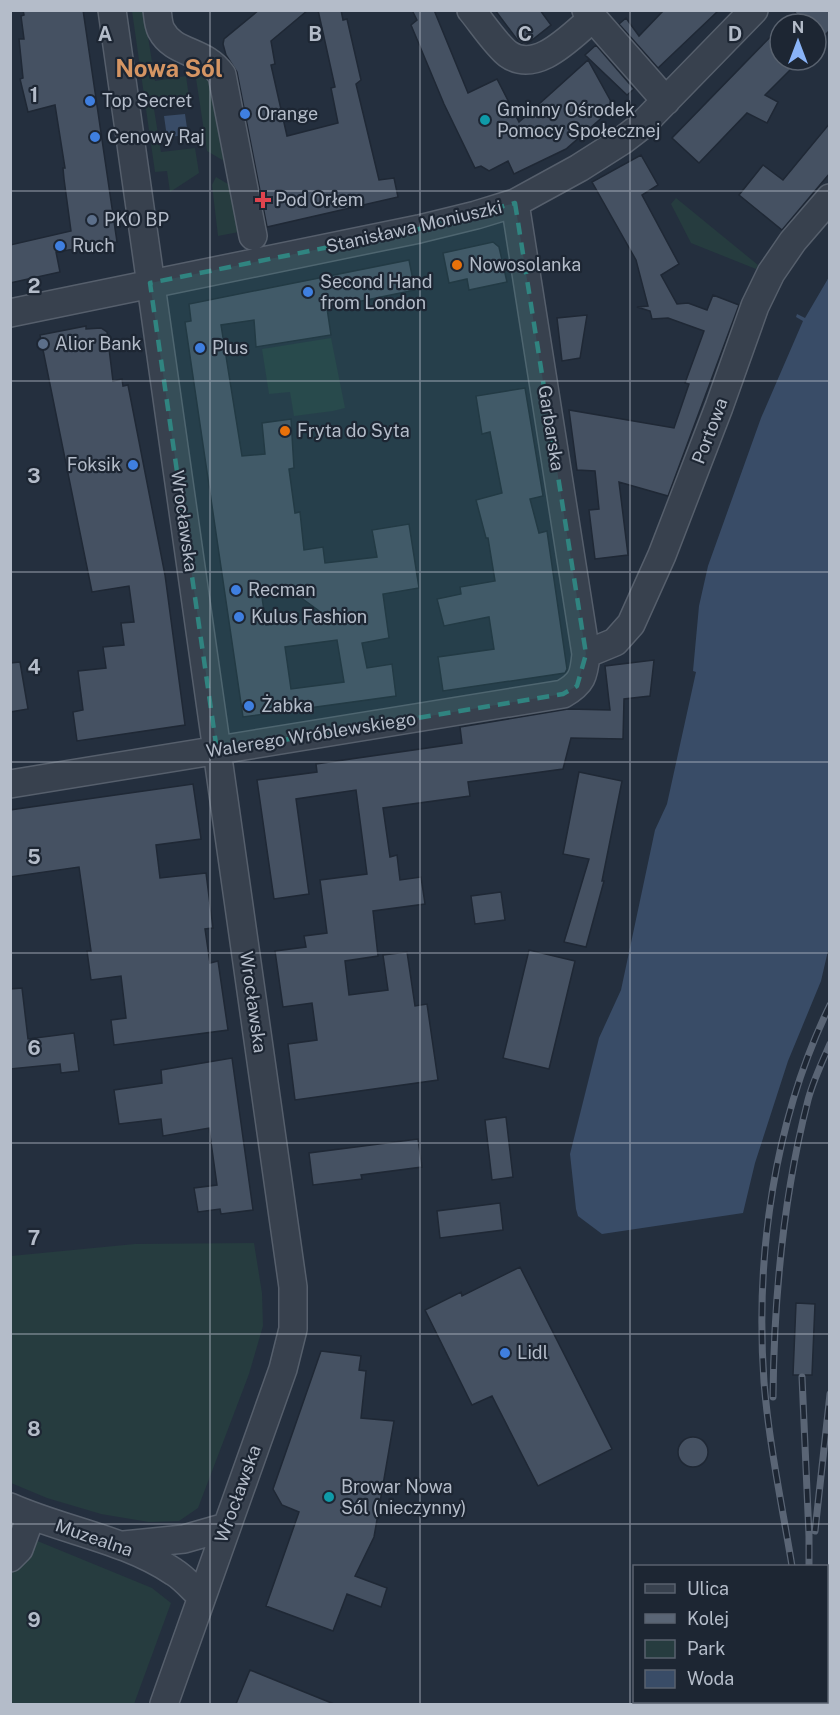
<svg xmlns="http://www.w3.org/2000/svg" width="840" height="1715" viewBox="0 0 840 1715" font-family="'Public Sans',sans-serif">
<rect width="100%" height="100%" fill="#242f3e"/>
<path fill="#263c3f" d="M132 11H144L155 81 186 76 189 97 153 103 161 152 195 148 199 173 170 192 167 171 155 172Z
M205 64 229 158 224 161 207 151 194 65Z
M216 177 228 184 230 181 244 231 218 236 212 185Z
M676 198 758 265 756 269 691 243 671 204Z
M331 338 345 408 333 411 294 416 290 392 269 394 262 349Z
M254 1243 262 1293 263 1326 249 1374 198 1508 179 1521 149 1522 101 1514 47 1498 11 1483V1256L135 1244Z
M35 1540 152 1588 171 1603 134 1704H11V1570Z"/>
<path fill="#394c67" d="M185 114 188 135 167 137 164 116Z
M829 277 830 942 821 981 788 1061 755 1163 743 1213 602 1234 578 1216 576 1209 570 1154 599 1038 621 990 655 830 667 804 696 672 693 671 699 606 708 566 761 418 803 321 796 317 797 314 805 318Z"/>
<path fill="#455162" stroke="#1f2835" stroke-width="1.5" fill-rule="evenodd" d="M23 10H83L117 242 56 252 60 272 10 283V245L71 231 64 179 63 168H65L55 105 28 112 20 79 23 78 19 39H24L21 16 24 15Z
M259 10H308L271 41 275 64 271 65 287 136 338 123 331 88 335 87 318 10H341L343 20 347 19 361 80 356 84 379 180 394 178 398 197 267 227 237 72 226 55 223 44 224 39Z
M412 10H434L468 93 497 79 519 122 588 60 614 107 566 149 514 174 508 161 489 171 481 166 475 168 444 104 411 25 417 20Z
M495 10H540L551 25 527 44H523L519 42Z
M664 10H719L658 68 619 24 626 18 639 36Z
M793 10H830V30L820 40 816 35V24H805Z
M780 27V60H800L765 95 778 102 767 123 747 113 699 163 672 138Z
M596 45 634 89 627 95 585 55Z
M830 123V173L782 230 739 195 763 165 783 180Z
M641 155 658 185 642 195 679 264 661 275 677 304 688 303 707 310 713 295 739 305 668 496 619 482 628 555 595 559 589 510 599 509 595 471 577 470 569 410 674 428 689 384 685 383 704 331 668 318 652 319 650 311 637 307 648 306 636 260 592 182Z
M493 242 499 247 507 282 469 290 467 279 449 283 443 253Z
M409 260 415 290 327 308 331 335 256 347 254 320 221 325 242 456 265 454 262 423 291 419 294 468 289 469 295 513 300 512 304 550 323 547 325 563 377 557 372 530 409 524 419 588 383 594 389 638 362 643 367 668 392 664 396 696 243 717 185 322 191 321 189 304ZM285 586 326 616 266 625 261 590ZM337 640 344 682 291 689 285 647Z
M587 315 580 358 562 361 557 318Z
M86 326V329L101 328 107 332 113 381 122 379 123 386 128 385 165 575 185 725 77 741 73 712 83 710 78 671 106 668 103 647 124 645 121 623 134 622 129 586 92 592 40 335Z
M525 388 543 496 530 499 539 533 547 531 567 669 565 673 443 691 438 657 494 649 489 617 444 626 437 599 461 594 460 587 495 581 488 538H486L476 500 502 493 490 432 482 434 476 396Z
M654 660 650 696 624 699 623 739 571 738 563 769 468 782 470 796 383 808 390 857 397 855 400 880 421 877 425 904 373 911 378 956 345 961 349 995 388 990 383 955 407 952 415 1006 427 1004 438 1080 295 1100 288 1044 317 1040 312 1003 283 1007 275 951 306 947 304 936 327 933 320 880 367 874 356 790 296 799 309 894 274 899 257 780 317 772 316 764 462 743 460 727 568 709 610 710 605 666Z
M20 662 28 709 10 712V663Z
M579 772 622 781 602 881H604L586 947 564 942 589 859 563 854Z
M193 784 201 839 156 845 160 878 206 873 213 928 205 929 210 963 218 961 228 1030 114 1045 111 1020 126 1018 121 976 91 980 87 951H91L79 867 10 877V810Z
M501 892 505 920 475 924 471 896Z
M529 950 575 961 549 1069 503 1058Z
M22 988 28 1039 74 1033 79 1071 61 1073 60 1064 10 1069V989Z
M232 1058 253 1210 221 1214 220 1209 198 1212 194 1188 217 1185 209 1128 163 1136 161 1119 119 1124 114 1090 162 1083 161 1070Z
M506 1117 513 1177 492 1180 485 1120Z
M418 1139 422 1167 361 1175 362 1179 313 1185 309 1153Z
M500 1203 503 1230 440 1238 437 1211Z
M520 1267 612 1449 538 1486 492 1396 472 1405 425 1310 461 1292 462 1296Z
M796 1303 815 1304 812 1375H793Z
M321 1351 361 1356 359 1370 366 1371 361 1418 394 1421 374 1537 355 1576 387 1588 381 1607 347 1594 333 1631 266 1606 299 1512 282 1505 273 1489Z
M678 1452a15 15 0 1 1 30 0a15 15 0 1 1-30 0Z
M250 1670 334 1704H236Z"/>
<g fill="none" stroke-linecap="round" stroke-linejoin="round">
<g stroke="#565f6c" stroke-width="30">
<path id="minor" d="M112 10 293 1287V1329L283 1369 164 1704
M157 10C158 16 158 24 161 30 174 55 204 49 222 75L253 236
M471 10C481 22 497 46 508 54 537 75 572 35 593 18
M586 10 666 101
M10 313 419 229 476 215 515 203 579 168 623 140 640 127 754 10
M586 654 615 642 631 624 662 555 719 407 755 306 771 273 793 241 830 198
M10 784 563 694C582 683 584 676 586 654L515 203
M10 1507C64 1531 125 1539 174 1572 184 1578 193 1589 202 1597
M124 1545 184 1539 226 1527
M10 1558 19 1549 31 1516"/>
</g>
<use href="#minor" stroke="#38414e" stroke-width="27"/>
<g stroke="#5a6575" stroke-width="7">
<path id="rail" d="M802 1377 809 1536V1566
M773 1397C774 1297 783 1197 808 1100 813 1081 822 1062 830 1044
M815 1531 830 1394
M792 1566C782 1505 769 1444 764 1382 755 1256 774 1120 830 1005
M798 1704V1702"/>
</g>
<use href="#rail" stroke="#1d2633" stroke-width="4.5" stroke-dasharray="14" stroke-linecap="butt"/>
</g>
<path fill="#308480" fill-opacity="0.2" stroke="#308480" stroke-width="4.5" stroke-dasharray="12 8" stroke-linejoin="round" d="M515 203 586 654 577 686 563 694 217 751 150 283 419 229Z"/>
<path fill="none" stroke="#b4bcc9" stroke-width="1.5" stroke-opacity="0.55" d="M210 10V1704M420 10V1704M630 10V1704M10 191H830M10 381H830M10 572H830M10 762H830M10 953H830M10 1143H830M10 1334H830M10 1524H830"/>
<g fill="#3f7fe0" stroke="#1d2633" stroke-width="2">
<circle cx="90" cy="101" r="6"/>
<circle cx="245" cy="114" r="6"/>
<circle cx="95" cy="137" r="6"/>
<circle cx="60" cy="246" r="6"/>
<circle cx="308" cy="292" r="6"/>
<circle cx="200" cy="348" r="6"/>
<circle cx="133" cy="465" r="6"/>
<circle cx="236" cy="590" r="6"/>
<circle cx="239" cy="617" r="6"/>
<circle cx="249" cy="706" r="6"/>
<circle cx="505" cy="1353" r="6"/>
</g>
<g fill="#0f9aa8" stroke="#1d2633" stroke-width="2">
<circle cx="485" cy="120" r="6"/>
<circle cx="329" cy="1497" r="6"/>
</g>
<path fill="#e0444e" stroke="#1d2633" stroke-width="2" d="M260 191h6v6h6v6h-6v6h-6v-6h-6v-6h6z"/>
<g fill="#5c6f8a" stroke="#1d2633" stroke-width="2">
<circle cx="92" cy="220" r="6"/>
<circle cx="43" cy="344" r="6"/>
</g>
<g fill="#e8710a" stroke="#1d2633" stroke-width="2">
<circle cx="457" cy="265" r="6"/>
<circle cx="285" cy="431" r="6"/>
</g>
<g text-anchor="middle" stroke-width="4.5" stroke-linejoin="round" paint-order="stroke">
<g font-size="18" fill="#b4bcc9" stroke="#1d2633" text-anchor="start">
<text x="102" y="107">Top Secret</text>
<text x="497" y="116">Gminny Ośrodek<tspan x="497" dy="21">Pomocy Społecznej</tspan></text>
<text x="257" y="120">Orange</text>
<text x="107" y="143">Cenowy Raj</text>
<text x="275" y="206">Pod Orłem</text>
<text x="104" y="226">PKO BP</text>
<text x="72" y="252">Ruch</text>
<text x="469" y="271">Nowosolanka</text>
<text x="320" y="288">Second Hand<tspan x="320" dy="21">from London</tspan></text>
<text x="55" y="350">Alior Bank</text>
<text x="212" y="354">Plus</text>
<text x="297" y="437">Fryta do Syta</text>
<text x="121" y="471" text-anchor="end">Foksik</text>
<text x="248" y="596">Recman</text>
<text x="251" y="623">Kulus Fashion</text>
<text x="261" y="712">Żabka</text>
<text x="517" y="1359">Lidl</text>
<text x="341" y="1493">Browar Nowa<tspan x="341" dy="21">Sól (nieczynny)</tspan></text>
</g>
<g font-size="18" fill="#b4bcc9" stroke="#1d2633">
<text transform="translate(414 227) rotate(-13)" y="6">Stanisława Moniuszki</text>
<text transform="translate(551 428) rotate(81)" y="6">Garbarska</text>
<text transform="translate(710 431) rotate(-69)" y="6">Portowa</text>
<text transform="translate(184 521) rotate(82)" y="6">Wrocławska</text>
<text transform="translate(311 735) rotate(-9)" y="6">Walerego Wróblewskiego</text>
<text transform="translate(253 1002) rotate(82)" y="6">Wrocławska</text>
<text transform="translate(238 1494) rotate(-70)" y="6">Wrocławska</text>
<text transform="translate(94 1538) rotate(19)" y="6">Muzealna</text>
</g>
<g font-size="24" font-weight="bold" fill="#d59563" stroke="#1d2633">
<text x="169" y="77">Nowa Sól</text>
</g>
</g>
<g font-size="20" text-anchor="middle" font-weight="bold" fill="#b4bcc9" stroke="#1d2633" stroke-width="4.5" stroke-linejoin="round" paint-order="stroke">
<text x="105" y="41">A</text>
<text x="315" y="41">B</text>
<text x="525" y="41">C</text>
<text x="735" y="41">D</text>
<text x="34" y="102">1</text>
<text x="34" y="293">2</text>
<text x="34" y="483">3</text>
<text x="34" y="674">4</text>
<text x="34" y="864">5</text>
<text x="34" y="1055">6</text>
<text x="34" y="1245">7</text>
<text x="34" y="1436">8</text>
<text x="34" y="1627">9</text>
</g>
<rect width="840" height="1715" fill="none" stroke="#b4bcc9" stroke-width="24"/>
<rect x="633" y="1565" width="195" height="138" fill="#1d2633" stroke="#59626f" stroke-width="1.5"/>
<rect x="645" y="1584" width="30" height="9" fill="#38414e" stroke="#59626f" stroke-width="1.5"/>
<text x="687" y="1595" font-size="18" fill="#b4bcc9">Ulica</text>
<rect x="645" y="1614" width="30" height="9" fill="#5a6575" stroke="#59626f" stroke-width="1.5"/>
<text x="687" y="1625" font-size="18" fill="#b4bcc9">Kolej</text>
<rect x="645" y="1640" width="30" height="18" fill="#263c3f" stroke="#59626f" stroke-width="1.5"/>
<text x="687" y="1655" font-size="18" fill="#b4bcc9">Park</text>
<rect x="645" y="1670" width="30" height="18" fill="#394c67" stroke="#59626f" stroke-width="1.5"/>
<text x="687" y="1685" font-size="18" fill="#b4bcc9">Woda</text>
<g transform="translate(798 42)"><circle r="28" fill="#1d2633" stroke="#59626f" stroke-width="1.5"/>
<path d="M0-4.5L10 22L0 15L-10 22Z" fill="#8ab4f8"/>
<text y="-9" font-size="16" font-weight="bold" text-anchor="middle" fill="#b4bcc9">N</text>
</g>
</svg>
